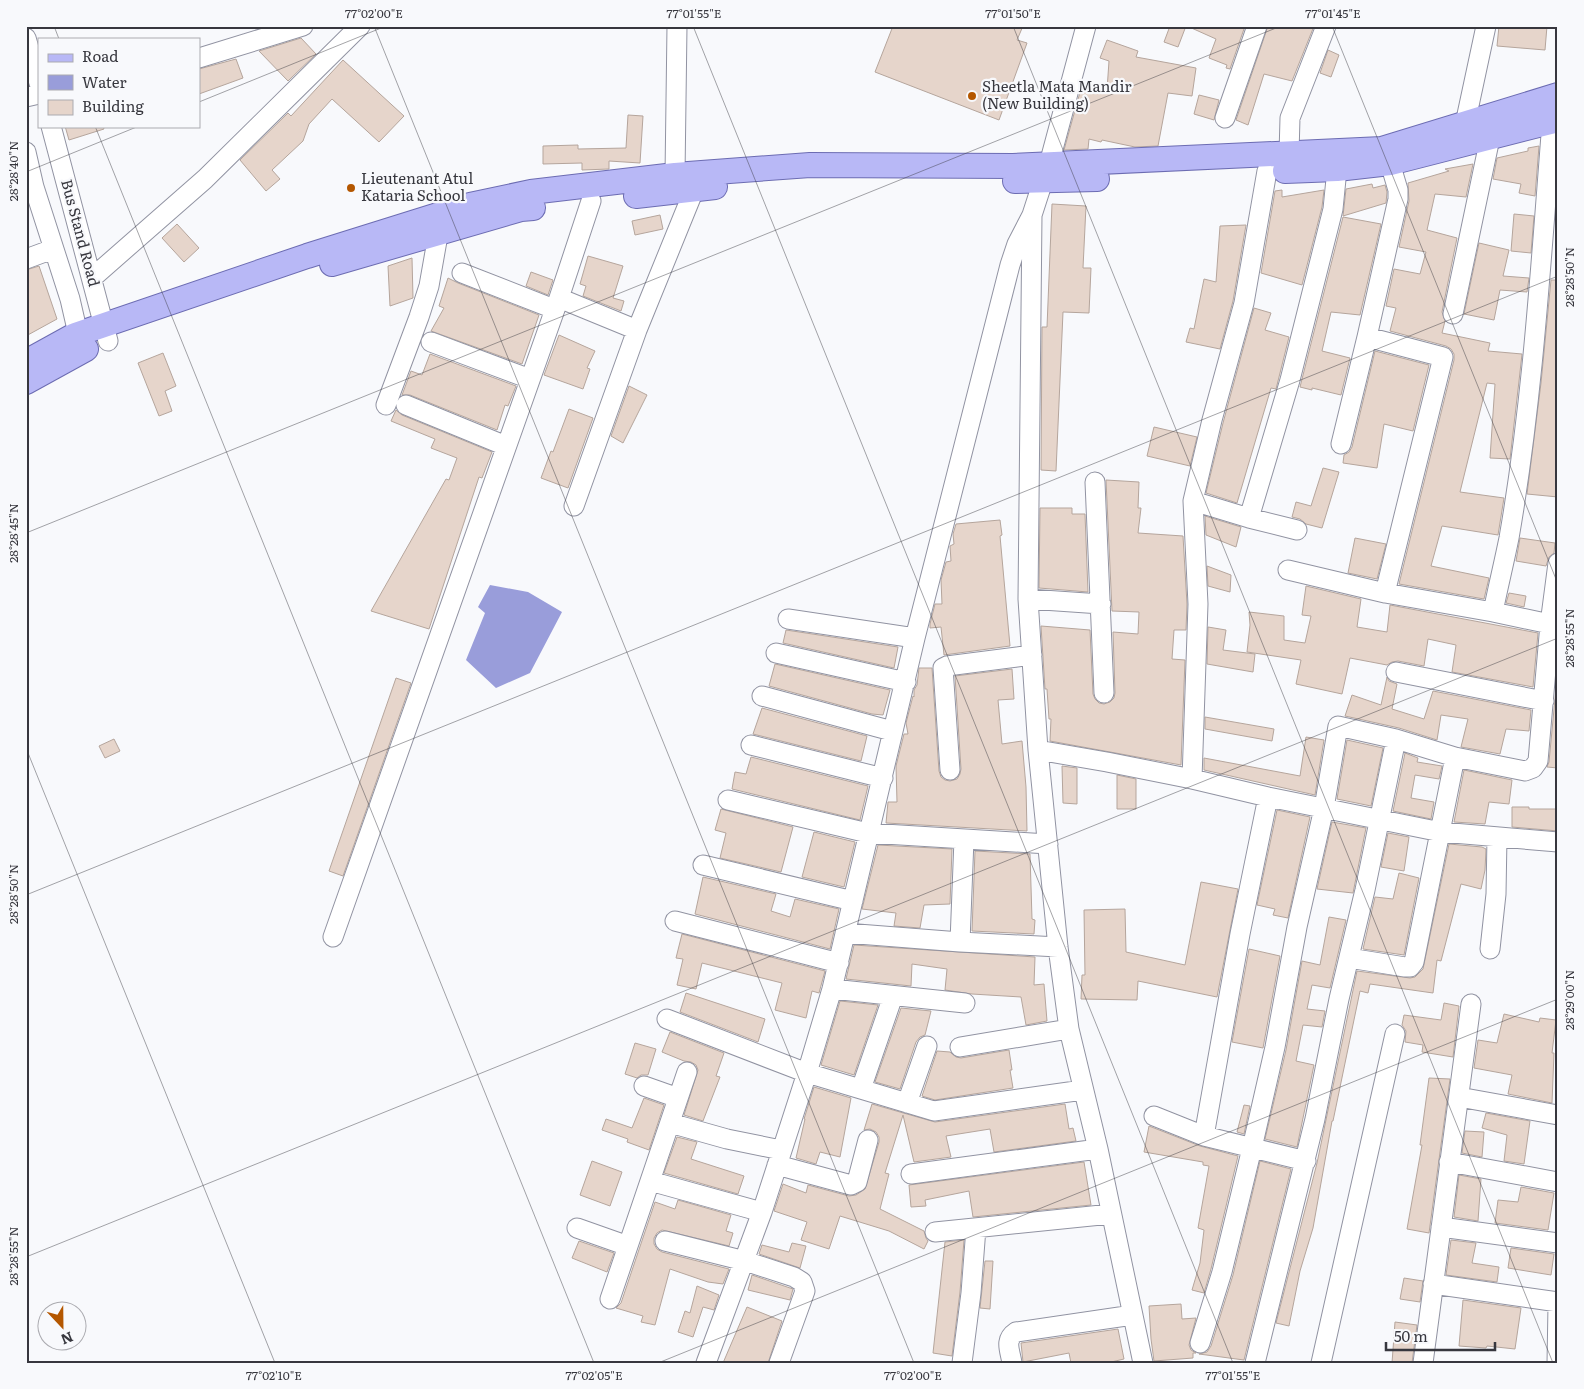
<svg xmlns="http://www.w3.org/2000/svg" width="1584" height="1389" viewBox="0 0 1584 1389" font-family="Literata,serif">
<rect width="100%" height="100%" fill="#f8f9fc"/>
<path fill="#999dda" d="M490 585 528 592 562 612 530 673 496 688 466 660 485 613 478 607Z"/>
<path fill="#e6d5cb" stroke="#b5a59c" d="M893 26H1023L1017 40 1027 43 999 120 875 72Z
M1170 26H1186L1178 47 1164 42Z
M1187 26H1245L1230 69 1226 68 1227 65 1209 58 1216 39Z
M1268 26H1314L1292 81 1264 74 1248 125 1236 120Z
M1499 26H1547L1545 50 1497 46Z
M301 38 316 54 288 81 259 51Z
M1107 40 1138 51 1136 57 1196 68 1192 96 1168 93 1158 146 1135 147 1102 140 1101 142 1089 139 1088 149 1064 150 1082 85 1107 90 1109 61 1100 58Z
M1328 50 1339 55 1331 77 1320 73Z
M236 59 243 78 199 94V69Z
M343 60 404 116 379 142 332 99 309 124 303 141 272 170 280 179 266 191 240 160 288 113 291 116Z
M1199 95 1219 100 1214 120 1194 114Z
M628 115 643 116 640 163 609 161V169L582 170V163L543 164V146L578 145V149L626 148Z
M65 126H103L104 129 69 140Z
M1539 146 1535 196 1519 193 1521 184 1493 179 1497 158 1528 151V148Z
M1473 164 1466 197 1435 194 1427 230 1457 238 1442 312 1445 321 1442 333 1490 343 1488 351 1522 354 1519 381 1510 459 1490 458 1495 384 1487 383 1460 492 1504 498 1498 535 1442 526 1431 566 1489 578 1484 599 1399 584 1454 360V354L1451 349 1446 346 1390 331 1396 308 1386 306 1394 269 1420 274 1426 252 1399 247 1409 201 1408 183 1449 171 1445 169Z
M1372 184 1373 188 1385 185 1387 192 1386 203 1343 216 1346 189Z
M1282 190V197L1324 190 1322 207 1302 285 1261 273 1275 191Z
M1052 204 1086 206 1083 268H1091L1089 313 1063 312 1056 471 1041 470 1042 327H1047Z
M1514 214 1534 216 1531 253 1511 251Z
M660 215 663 229 635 235 632 221Z
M1343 217 1381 224 1360 315 1331 312 1322 351 1350 358 1341 395 1312 388V390L1300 387Z
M177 224 199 248 184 262 162 238Z
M1246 225 1233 301 1220 349 1186 342 1190 328 1194 329 1204 279 1216 282 1220 226Z
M1479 243 1509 250 1503 276 1529 278 1527 292 1500 290 1494 320 1464 314Z
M588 256 623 266 613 298 624 301 621 311 583 296 586 286 580 284Z
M412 258 413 298 390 306 388 266Z
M39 266 57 319 26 336V270Z
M531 272 553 280 548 295 526 286Z
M448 278 458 283 539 315 522 364 431 331 444 308 439 306Z
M1551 280H1558V497L1527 494 1541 383Z
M1254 308 1271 313 1265 330 1289 337 1276 389 1271 388 1237 503 1206 493 1223 423Z
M559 335 595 351 587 368 590 369 583 389 544 375Z
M1375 351 1429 365 1413 431 1384 424 1377 468 1343 463 1344 455 1349 452 1352 447Z
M163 353 176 386 165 391 172 411 159 416 138 363Z
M430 354 516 386 508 406 505 405 497 430 410 395H402L411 371 422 375Z
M629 386 647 395 623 443 611 436Z
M569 409 593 418 568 488 541 478 551 451 553 452Z
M396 410 402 415 492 452 482 478 479 477 429 629 371 611 446 479 449 480 457 458 431 448 435 439 391 421Z
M1154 427 1197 437 1190 466 1147 456Z
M1323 468 1339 472 1322 528 1306 524 1300 519 1292 517 1296 502 1311 506Z
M1106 480 1139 482 1138 508H1141L1138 533 1183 536 1187 604 1186 630H1174L1172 659 1185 660 1181 765 1050 741 1051 719H1049L1047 689H1045L1041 626 1090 630 1093 694 1095 699 1099 703 1104 704 1110 702 1114 698 1115 693 1113 632 1138 634 1139 612 1112 611Z
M1040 508H1072V514H1085L1088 592 1039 588Z
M1205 516 1241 527 1236 547 1206 535Z
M1000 520 1002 535 1000 536 1010 646 944 655 941 627 930 628V624L935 604H942L941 580 946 562 951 561 950 546 954 544 953 534 956 524Z
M1355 538 1386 544 1377 579 1348 573Z
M1520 538 1555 543 1554 553 1549 557 1546 566 1516 561Z
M1207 566 1231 575 1230 592 1208 586Z
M1306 586 1361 599 1357 627 1387 632 1390 605 1538 633 1533 687 1452 672 1456 645 1428 639 1424 666 1398 661 1392 662 1387 665 1350 658 1342 694 1296 684 1301 660 1247 652 1250 625 1249 612 1284 616V640L1305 643 1311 616 1302 615Z
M1509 593 1526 596 1524 607 1506 603Z
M1208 627 1226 630 1223 650 1255 654 1253 672 1207 664Z
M786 630 898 647 894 668 783 643Z
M775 664 890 690 883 715 872 714 769 686Z
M1558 667V768L1547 767 1549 762Z
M919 668H932L939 771 941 777 945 780 950 781 957 779 960 774 961 769 955 676 1012 669 1014 699 998 700 1002 744 1022 741 1026 787 1027 831 886 823 888 802H897L896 766 904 734H908L906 723 913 696 914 697V690L917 685Z
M1387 677 1389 681 1397 684 1392 709 1424 719 1433 691 1531 710 1529 731 1506 729 1500 754 1461 747 1468 719 1441 715 1437 740 1399 728 1345 716 1352 695 1381 705Z
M396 678 411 683 343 876 329 871Z
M762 708 867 736 861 761 753 734Z
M1205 717 1274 729 1272 741 1205 729Z
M1306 737 1324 740 1315 795 1204 770V758L1300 776Z
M114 739 120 751 105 758 99 746Z
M1347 740 1383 748 1371 806 1337 799Z
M1405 753 1418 758 1417 762 1442 766 1439 779 1415 775 1411 798 1434 802 1431 819 1393 811Z
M751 757 868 786 860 820 732 789 735 772 746 774Z
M1062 766 1077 768V804L1063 803Z
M1464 770 1512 780 1509 804 1489 802 1485 824 1454 822Z
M1117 775 1136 779V809H1117Z
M1512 807H1529V809H1558V831L1512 827Z
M721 809 793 827 781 872 720 858 726 833 715 830Z
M1277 810 1310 817 1288 918 1273 915 1275 909 1257 905Z
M1332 822 1366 828 1353 893 1317 889Z
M814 832 855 842 844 887 802 877Z
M1388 833 1409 837 1404 871 1381 867Z
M1449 844 1482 847 1486 849 1485 870 1481 889 1461 884 1441 961 1437 960 1433 993 1370 984 1368 993 1360 991 1333 1121H1332L1313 1228 1300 1271 1289 1326 1276 1323 1317 1163 1357 971 1410 978 1415 977 1423 969Z
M878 845 952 849 950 904 924 905 920 928 894 926 896 913 862 909Z
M975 851 1030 854 1032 919 1035 920 1034 934 972 931Z
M1399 873 1419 878 1404 955 1363 949 1375 897 1393 899Z
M703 877 776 894 771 911 790 917 795 899 839 909 830 949 695 914Z
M1201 882 1238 889 1217 997 1138 981 1137 1000 1081 999 1082 975H1085L1084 910 1125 909 1126 952 1185 965Z
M1329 917 1346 920 1330 988 1312 985 1307 1009 1325 1011 1322 1027 1303 1025 1296 1061 1314 1065 1297 1147 1265 1139 1286 1050 1302 961 1320 965Z
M682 934 825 971 819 993 812 991 806 1018 775 1010 782 983 702 963 696 989 677 985 683 959 676 958Z
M854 945 1035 957 1034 985 1044 984 1047 1021 1026 1025 1021 997 972 994 945 990 947 969 912 964 911 986 846 979Z
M1249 949 1280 956 1263 1048 1232 1042Z
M686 993 765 1019 758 1042 680 1012Z
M840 1001 878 1005 854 1075 821 1065Z
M1444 1003 1459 1006 1453 1057 1422 1052 1423 1045 1405 1042 1406 1031 1402 1025 1404 1015 1441 1020Z
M901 1008 931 1011 925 1035 920 1037 916 1042 900 1089 875 1082Z
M1504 1014 1539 1022 1540 1018 1556 1020 1552 1053H1554L1552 1103 1508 1094 1512 1075 1474 1068 1478 1040 1497 1043Z
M670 1032 724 1053 716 1076 720 1077 703 1121 684 1115 698 1070 696 1065 691 1062 684 1061 662 1052Z
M635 1043 656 1049 648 1075H641L637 1078 625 1074Z
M1009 1050 1012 1070H1010L1013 1088 935 1100 922 1096 937 1051 950 1052 956 1057 961 1058Z
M1429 1078 1450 1079 1429 1233 1407 1229 1422 1145H1420Z
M814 1087 851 1098 840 1157 820 1152 816 1164 796 1158 805 1119H804Z
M644 1098 664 1105 649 1150 627 1142 628 1139 602 1130 606 1119 632 1128Z
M872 1104 935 1122 1065 1104 1069 1129 1073 1128 1076 1141 994 1152 990 1129 946 1136 951 1157 914 1162 903 1115 885 1173 889 1174 880 1209 924 1231 926 1238 928 1241 924 1249 889 1231 840 1216 829 1249 801 1240 807 1222 774 1211 783 1184 806 1193 808 1185 849 1196 856 1195 865 1189 879 1142V1137L876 1132 870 1129 864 1130Z
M1244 1105 1250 1106 1244 1134 1237 1132Z
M1486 1113 1530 1121 1524 1164 1504 1161 1507 1135 1482 1128Z
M1149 1126 1200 1146 1238 1156 1211 1269 1204 1293 1192 1290 1200 1263 1204 1230 1198 1228 1209 1166 1203 1165V1162L1144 1152Z
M1465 1131 1484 1132 1482 1157 1462 1153Z
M677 1137 697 1142 691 1159 744 1176 738 1194 664 1173Z
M592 1161 622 1172 610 1206 580 1195Z
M1260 1161 1291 1169 1244 1360 1199 1354 1207 1352 1211 1346 1233 1275Z
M1084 1162 1091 1205 973 1217 969 1191 925 1200 926 1206 911 1207 909 1185Z
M1459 1175 1481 1179 1478 1221 1454 1217Z
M1521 1187 1554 1193 1548 1230 1495 1223 1498 1200 1518 1202Z
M678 1200 731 1215 726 1231 733 1233 729 1246 662 1230 657 1233 654 1238V1244L657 1249 662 1252 729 1269 723 1284 708 1282 670 1269 655 1325 641 1322 643 1316 616 1308 621 1303 655 1202 675 1209Z
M964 1240 960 1292 952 1356 933 1353 945 1242Z
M1451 1240 1476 1243 1472 1263 1499 1267 1497 1282 1446 1275Z
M579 1241 614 1253 607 1272 572 1258Z
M792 1243 806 1246 800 1268 759 1254 762 1245 789 1252Z
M1511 1248 1554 1254 1551 1275 1508 1268Z
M985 1261H993L990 1309 980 1308Z
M752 1275 793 1289 790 1300 748 1290Z
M1404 1278 1423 1281 1420 1302 1400 1299Z
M697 1286 719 1295 714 1310 703 1307 693 1337 678 1332 685 1311 690 1313Z
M1463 1300 1521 1308 1515 1349 1487 1346 1486 1348 1459 1346Z
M1181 1304 1182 1319 1196 1318 1189 1345 1191 1350 1196 1353H1193V1358L1154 1361 1151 1339 1149 1306Z
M747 1307 782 1321 768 1363H723Z
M1395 1322 1417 1325 1412 1363H1392Z
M1118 1329 1124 1359 1107 1363H1071L1069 1353 1023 1362 1021 1343Z"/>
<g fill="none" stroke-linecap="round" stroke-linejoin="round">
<g stroke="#9193a2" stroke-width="21">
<path id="minor" d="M26 38 39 83
M199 58 303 26
M26 97 39 94
M1225 118 1257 26
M1465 124 1486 26
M51 126 108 341
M26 152 34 187 70 299 81 347
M1289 154 1290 118 1326 26
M1049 164 1086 26
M675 175 677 26
M1043 181 1032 215 1028 599 1038 750 1058 947 1069 1029 1098 1149 1143 1363
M26 259 53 249
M462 273 554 309
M92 278 205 179 360 26
M559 298 637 330
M1453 314 1490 138
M431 342 530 379
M386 405 419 317 429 286 438 235
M406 405 506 446
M1341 444 1367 337
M1095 482 1104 693
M1193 501 1249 518 1297 530
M574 506 637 330 694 190
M1249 518 1290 380 1333 209 1337 169
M1385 593 1443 357 1367 337 1398 199V190L1390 163
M1028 599 1101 604
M1493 612C1498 587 1504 563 1509 538 1533 400 1541 260 1552 122
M788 619 915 638
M1550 624 1558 563
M776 653 906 682
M1396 672 1544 701
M762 696 892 731
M751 745 883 778
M1038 750 1107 762 1192 779 1268 797 1441 832 1558 842
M950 770 943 668 947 666 1032 655
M1192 779 1198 604 1193 501 1212 420 1244 303 1267 171
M728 800 868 833 1048 844
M964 839 960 942 1058 947
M703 865 853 901
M675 921 839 963
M845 933 960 942
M333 937 559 298 591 201
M1490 949 1496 894 1497 837
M1349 958 1405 967H1410L1414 962 1455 757
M832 989 965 1003
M667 1019 807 1073 934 1111 1083 1090
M960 1047 1069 1029
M644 1086 678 1098
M861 1089 893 996
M1459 1097 1558 1115
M907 1103 927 1046
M1154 1116 1204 1136 1306 1161
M670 1123 727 1139 781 1150
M1204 1136 1240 934 1268 797
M1449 1162 1558 1182
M777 1165 851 1185 857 1182 868 1140
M911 1174 1098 1149
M650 1181 762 1212
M1441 1227 1558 1243
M577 1228 628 1246
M935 1232 1111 1214
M665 1241 745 1261 794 1277 802 1282 805 1291 779 1363
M1433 1284 1558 1302
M610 1299 687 1072
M1200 1343 1222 1272 1252 1148 1275 1047 1297 927 1324 808 1338 726 1396 739 1455 757 1525 771 1533 768 1538 761 1550 624 1493 612 1385 593 1288 570
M706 1363 762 1212 807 1073 832 989 915 638 1010 265 1017 244 1032 215
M962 1363 971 1293 976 1228
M1012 1363C1010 1350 1004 1340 1016 1332L1133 1315
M1255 1363 1315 1119 1339 999 1365 890 1396 739
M1321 1363 1395 1034
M1423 1363 1471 1004
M1557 1363 1558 1305"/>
</g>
<g stroke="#6c6cb2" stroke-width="26">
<path id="major" d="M1285 171 1337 169 1390 163 1558 120
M1015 181 1097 179
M636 196 715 187
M332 264 521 209 533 208
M26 362 75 335 307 256 470 205 531 192 675 175 810 165 1013 166 1382 149 1558 95
M26 382 86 349"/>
</g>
<use href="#minor" stroke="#fff" stroke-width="19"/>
<use href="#major" stroke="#b8b8f6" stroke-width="24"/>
</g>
<path fill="none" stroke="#37373e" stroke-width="1" stroke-opacity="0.45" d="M54 26 59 39M374 26 914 1363M693 26 1233 1363M1013 26 1553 1363M1332 26 1558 584M199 102 386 26M95 126 594 1363M26 172 139 126M26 533 1281 26M26 748 275 1363M26 895 1558 276M26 1257 1558 638M658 1363 1558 999M1554 1363 1558 1361"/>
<g fill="#b45700" stroke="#f8f9fc" stroke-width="2">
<circle cx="972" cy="96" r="5"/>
<circle cx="351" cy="188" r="5"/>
</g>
<g text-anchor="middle" stroke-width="4.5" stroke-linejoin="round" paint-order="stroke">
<g font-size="15" fill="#37373e" stroke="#f8f9fc" text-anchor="start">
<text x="982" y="92">Sheetla Mata Mandir<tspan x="982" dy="17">(New Building)</tspan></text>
<text x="361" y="184">Lieutenant Atul<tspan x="361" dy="17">Kataria School</tspan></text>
</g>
<g font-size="15" fill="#37373e" stroke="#f8f9fc">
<text transform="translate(80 233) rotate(75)" y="5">Bus Stand Road</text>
</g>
</g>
<rect width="1584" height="1389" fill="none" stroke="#f8f9fc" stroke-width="55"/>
<rect x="38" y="38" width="162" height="90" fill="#f8f9fc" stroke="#ababb0"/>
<rect x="48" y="54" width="25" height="8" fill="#b8b8f6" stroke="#ababb0"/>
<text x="82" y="62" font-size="15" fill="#37373e">Road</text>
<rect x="48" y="75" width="25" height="15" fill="#999dda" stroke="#ababb0"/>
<text x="82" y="88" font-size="15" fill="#37373e">Water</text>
<rect x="48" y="100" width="25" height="15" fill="#e6d5cb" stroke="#ababb0"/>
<text x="82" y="112" font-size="15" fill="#37373e">Building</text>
<g transform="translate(62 1326) rotate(158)"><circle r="24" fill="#f8f9fc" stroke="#ababb0"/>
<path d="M0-4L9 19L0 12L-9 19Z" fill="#b45700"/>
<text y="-8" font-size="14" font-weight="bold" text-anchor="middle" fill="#37373e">N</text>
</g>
<path d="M1386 1342v8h109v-8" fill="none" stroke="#37373e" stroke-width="2.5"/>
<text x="1394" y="1342" font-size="15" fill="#37373e" stroke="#f8f9fc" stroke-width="4" paint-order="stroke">50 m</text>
<rect x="28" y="28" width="1528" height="1334" fill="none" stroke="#37373e" stroke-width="2"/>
<g font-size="12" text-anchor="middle" fill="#37373e">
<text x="374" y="18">77°02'00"E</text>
<text x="694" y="18">77°01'55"E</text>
<text x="1013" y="18">77°01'50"E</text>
<text x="1333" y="18">77°01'45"E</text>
<text transform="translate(14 171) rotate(-90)" y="4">28°28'40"N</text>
<text transform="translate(1570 277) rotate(-90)" y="4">28°28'50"N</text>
<text transform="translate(14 533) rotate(-90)" y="4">28°28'45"N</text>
<text transform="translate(1570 638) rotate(-90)" y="4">28°28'55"N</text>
<text transform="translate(14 894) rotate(-90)" y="4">28°28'50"N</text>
<text transform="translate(1570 1000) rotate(-90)" y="4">28°29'00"N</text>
<text transform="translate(14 1256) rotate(-90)" y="4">28°28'55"N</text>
<text x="274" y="1380">77°02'10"E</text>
<text x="594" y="1380">77°02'05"E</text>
<text x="913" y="1380">77°02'00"E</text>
<text x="1233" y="1380">77°01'55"E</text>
</g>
</svg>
